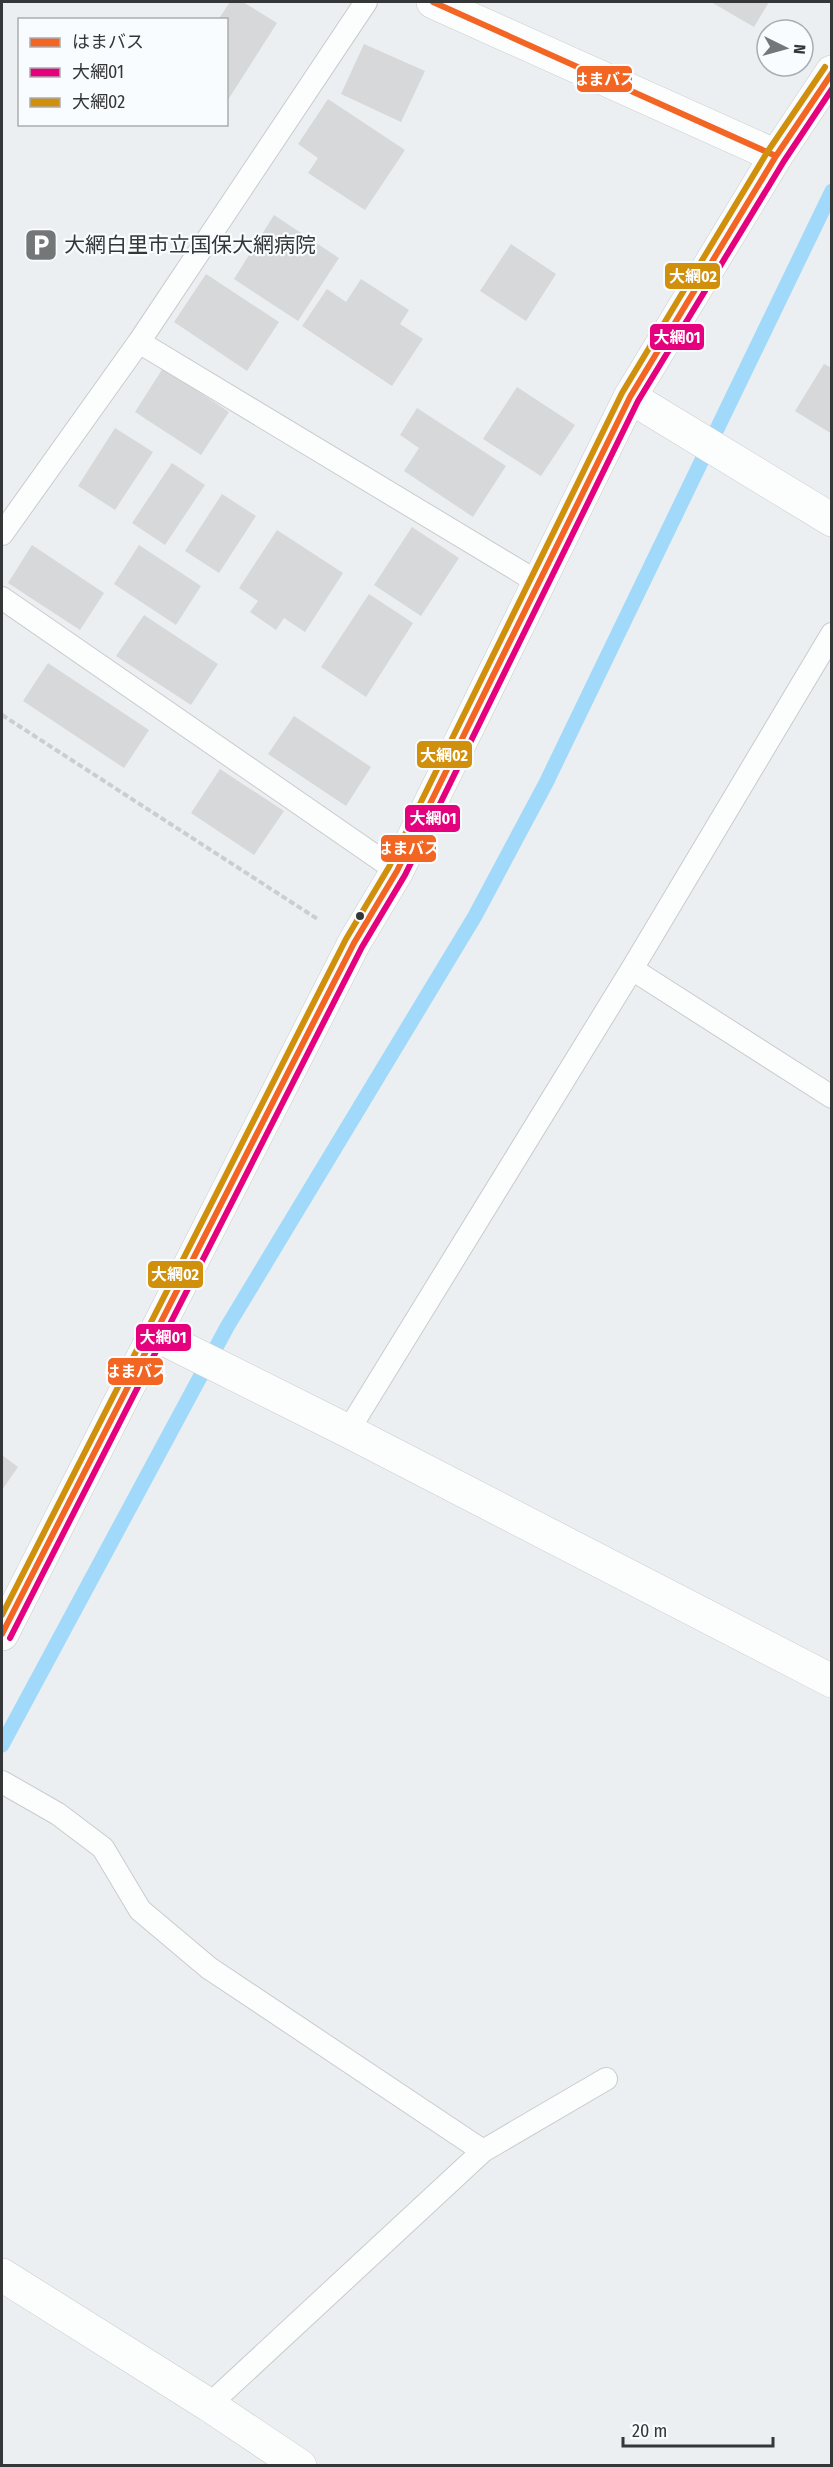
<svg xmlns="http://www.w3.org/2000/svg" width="833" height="2467" viewBox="0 0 833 2467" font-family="'Fira Sans Condensed','Noto Sans JP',sans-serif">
<rect width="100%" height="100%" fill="#eceff1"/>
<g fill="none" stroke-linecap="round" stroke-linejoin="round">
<path stroke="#a0d9f9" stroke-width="15" d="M2 1745 227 1327 475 916 546 783 832 191"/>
</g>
<path fill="#d6d8da" d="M230 2H243L277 23 226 103V20H218Z
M711 2H769L754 27Z
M364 44 425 71 401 122 341 94Z
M328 99 405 150 365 210 308 173 318 158 298 144Z
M274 215 339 258 298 321 234 279Z
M511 244 556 274 526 321 480 291Z
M206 274 279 322 247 371 174 322Z
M361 279 409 310 400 324 423 339 392 386 302 326 327 289 346 302Z
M824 364 832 368V434L795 411Z
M163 368 229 412 201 455 135 412Z
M517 387 575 425 541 476 483 439Z
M417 408 506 466 473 517 404 471 419 448 400 435Z
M115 428 153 452 115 510 78 486Z
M172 463 205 485 165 545 132 523Z
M222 494 256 516 219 573 185 551Z
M412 527 459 558 421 616 374 585Z
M277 530 343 573 305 632 284 618 276 630 250 612 258 601 239 588Z
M32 545 104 593 80 630 8 583Z
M139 545 201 586 176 625 114 584Z
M369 594 413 623 366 697 321 667Z
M144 615 218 664 191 705 116 656Z
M48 663 149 730 124 768 23 701Z
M294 716 371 767 346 806 268 754Z
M220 769 284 811 254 855 191 813Z
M2 1455 18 1467 2 1490Z"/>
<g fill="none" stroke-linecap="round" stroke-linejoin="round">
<g stroke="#c9cbcd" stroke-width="24">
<path id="service" d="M139 342 539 583
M2 534 139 342 366 2
M2 598 397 871
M632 969 832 1097
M348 1431 632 969 832 634
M2 1782 58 1814 103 1848 140 1910 209 1968 483 2151
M209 2405 483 2151 606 2079"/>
</g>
<g stroke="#c9cbcd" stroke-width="34">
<path id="minor" d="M630 397 832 520
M154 1334 348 1431 832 1681"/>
</g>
<g stroke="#c9cbcd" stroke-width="34">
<path id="tertiary" d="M433 2 776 156
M2 2275 209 2405 300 2466"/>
</g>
<g stroke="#c9cbcd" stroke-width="34">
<path id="primary" d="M2 1634 354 943 397 871 630 397 776 156 832 72"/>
</g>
<path stroke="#cdcdcf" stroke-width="4" stroke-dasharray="6 3" stroke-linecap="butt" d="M2 715 319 920"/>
<use href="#service" stroke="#fcfdfd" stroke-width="22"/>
<use href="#minor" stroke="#fcfdfd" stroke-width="33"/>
<use href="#tertiary" stroke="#fcfdfd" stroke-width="33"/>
<use href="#primary" stroke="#fcfdfd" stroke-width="33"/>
<g stroke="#f9fcff" stroke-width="10">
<path id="bus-1" d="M433 2 776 156
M2 1634 354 943 397 871 630 397 776 156 832 73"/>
</g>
<g stroke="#f9fcff" stroke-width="10">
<path id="bus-2" d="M10 1638 362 947 405 875 638 401 784 161 832 89"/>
</g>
<g stroke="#f9fcff" stroke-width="10">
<path id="bus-3" d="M2 1615 346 939 389 867 622 393 768 151 825 67"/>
</g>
<use href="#bus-1" stroke="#f26522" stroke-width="6"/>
<use href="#bus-2" stroke="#e5007d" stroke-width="6"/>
<use href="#bus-3" stroke="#d0900b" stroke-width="6"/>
</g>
<defs>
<g id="parking-square" transform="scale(1.725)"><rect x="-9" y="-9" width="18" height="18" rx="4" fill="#747778" stroke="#f9fcff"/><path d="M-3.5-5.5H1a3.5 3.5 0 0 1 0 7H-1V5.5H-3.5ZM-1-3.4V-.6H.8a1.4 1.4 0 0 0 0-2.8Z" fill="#fff"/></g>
</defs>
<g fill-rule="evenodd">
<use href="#parking-square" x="41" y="245"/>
</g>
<circle fill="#343637" stroke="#f9fcff" stroke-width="2" cx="360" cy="916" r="5"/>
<g text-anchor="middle" stroke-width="4.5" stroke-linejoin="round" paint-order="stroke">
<g font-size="21" fill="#343637" stroke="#f9fcff" text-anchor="start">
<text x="64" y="252">大網白里市立国保大網病院</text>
</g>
</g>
<g stroke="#f9fcff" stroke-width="2">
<rect x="576" y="65" width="57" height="28" rx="6" fill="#f26522"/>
<rect x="664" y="262" width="57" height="28" rx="6" fill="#d0900b"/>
<rect x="649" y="323" width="56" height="28" rx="6" fill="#e5007d"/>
<rect x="416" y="740" width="57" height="29" rx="6" fill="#d0900b"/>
<rect x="404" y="804" width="57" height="29" rx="6" fill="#e5007d"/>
<rect x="380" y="834" width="57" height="29" rx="6" fill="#f26522"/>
<rect x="147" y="1260" width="57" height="29" rx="6" fill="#d0900b"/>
<rect x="135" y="1323" width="57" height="29" rx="6" fill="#e5007d"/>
<rect x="107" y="1357" width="57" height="29" rx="6" fill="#f26522"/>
</g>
<g font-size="16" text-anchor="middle" font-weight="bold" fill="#fff">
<text x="604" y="85">はまバス</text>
<text x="693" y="282">大網02</text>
<text x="677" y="343">大網01</text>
<text x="444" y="761">大網02</text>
<text x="433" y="824">大網01</text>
<text x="408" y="854">はまバス</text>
<text x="175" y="1280">大網02</text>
<text x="163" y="1343">大網01</text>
<text x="136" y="1377">はまバス</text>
</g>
<rect width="833" height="2467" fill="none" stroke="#343637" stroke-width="6"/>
<rect x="18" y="18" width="210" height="108" fill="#f9fcff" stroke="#aaadaf" stroke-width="1.5"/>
<rect x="30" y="38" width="30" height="9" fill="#f26522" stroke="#aaadaf" stroke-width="1.5"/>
<text x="72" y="48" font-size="18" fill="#343637">はまバス</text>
<rect x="30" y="68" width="30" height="9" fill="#e5007d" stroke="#aaadaf" stroke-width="1.5"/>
<text x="72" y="78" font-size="18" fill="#343637">大網01</text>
<rect x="30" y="98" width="30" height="9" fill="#d0900b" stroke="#aaadaf" stroke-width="1.5"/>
<text x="72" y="108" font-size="18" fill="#343637">大網02</text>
<g transform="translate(785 48) rotate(95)"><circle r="28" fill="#f9fcff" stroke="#aaadaf" stroke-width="1.5"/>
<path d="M0-4.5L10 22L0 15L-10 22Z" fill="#747778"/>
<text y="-9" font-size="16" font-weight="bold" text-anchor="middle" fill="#343637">N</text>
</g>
<path d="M623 2437v9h150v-9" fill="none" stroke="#343637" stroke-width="3"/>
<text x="632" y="2437" font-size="18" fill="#343637" stroke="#f9fcff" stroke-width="4.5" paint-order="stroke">20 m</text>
</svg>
